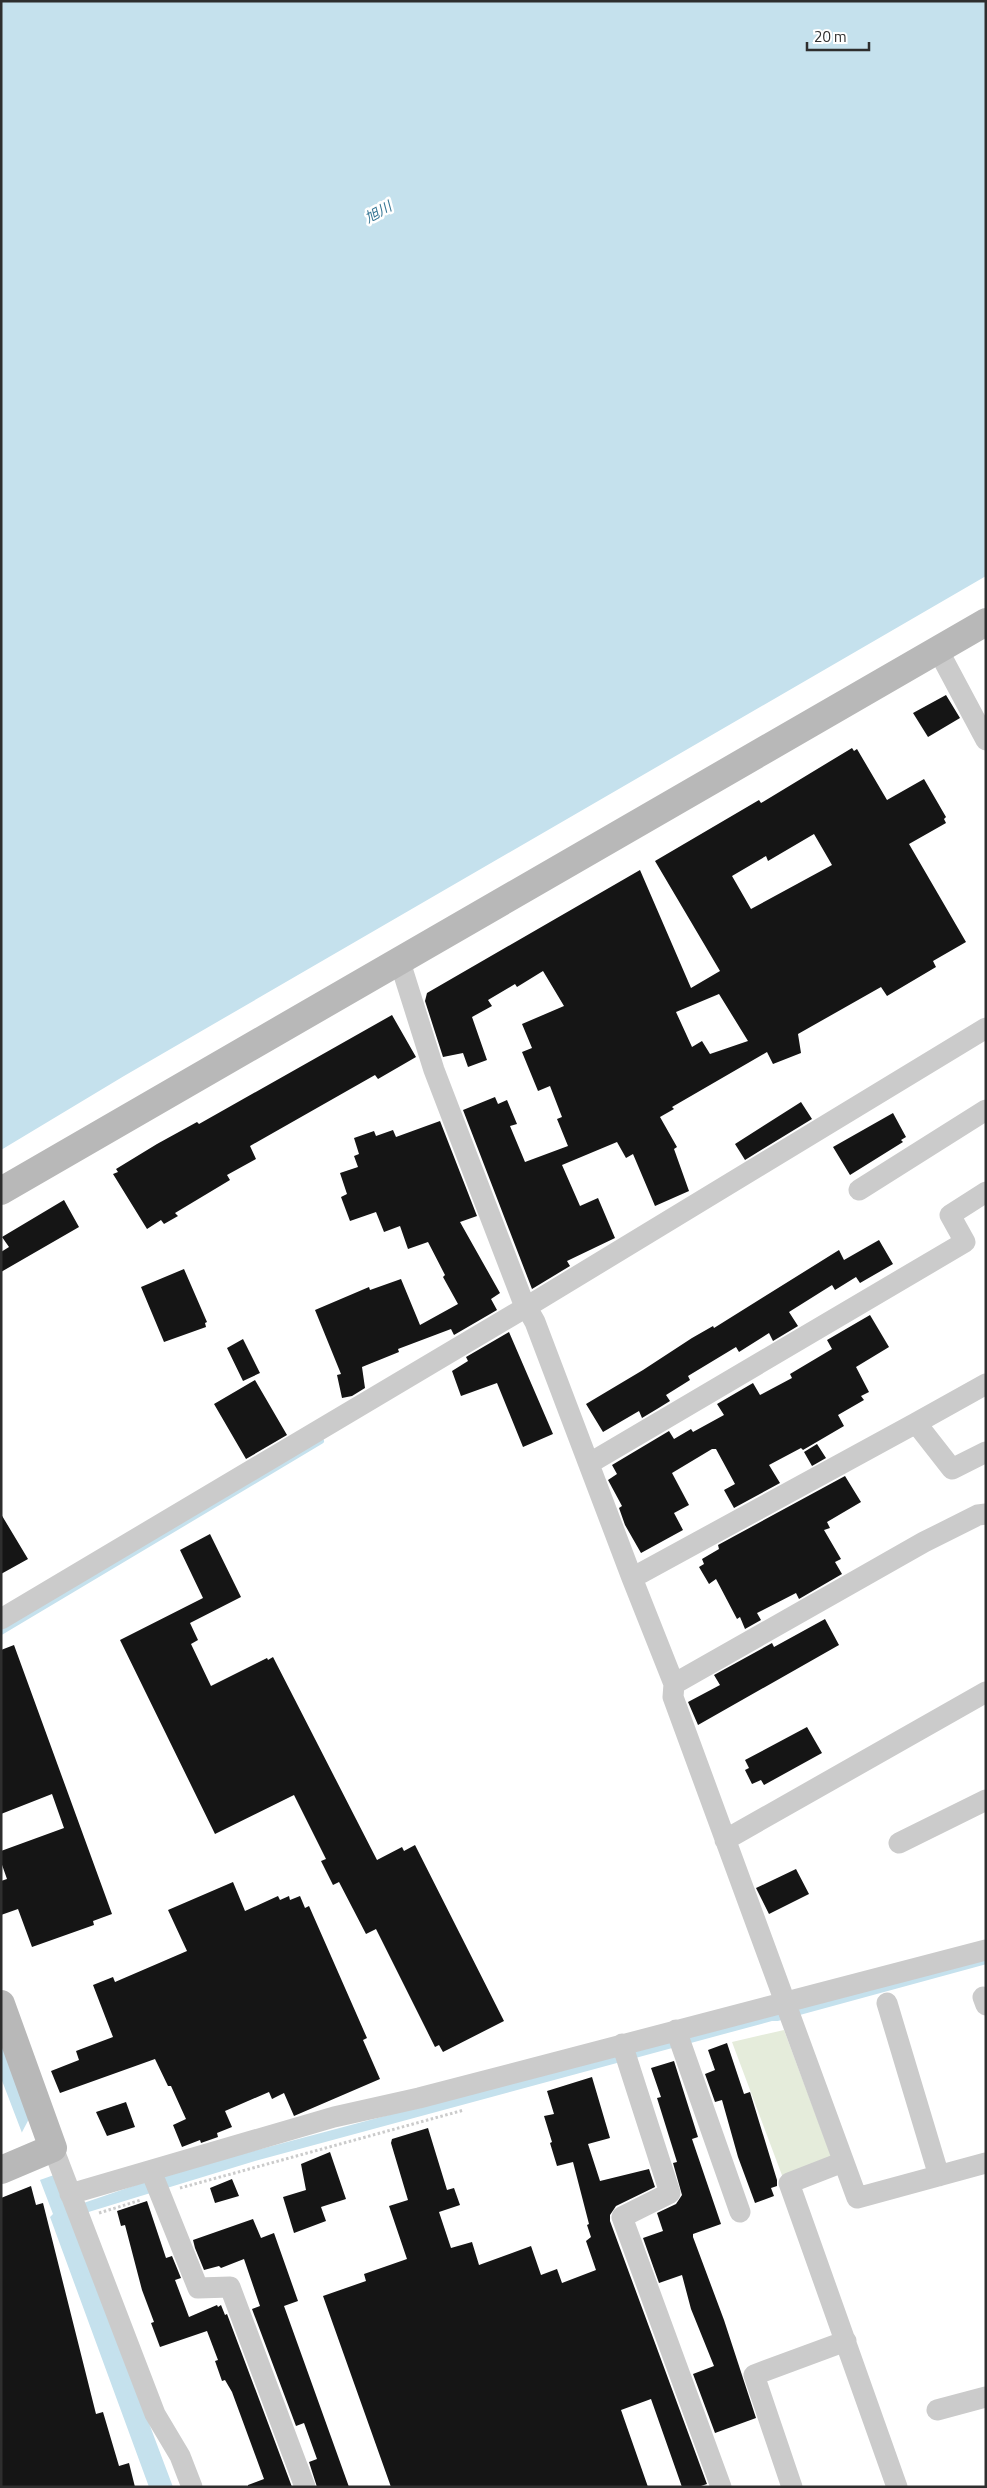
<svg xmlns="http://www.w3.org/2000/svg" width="987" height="2488" viewBox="0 0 987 2488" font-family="'Titillium Web','Noto Sans JP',sans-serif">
<rect width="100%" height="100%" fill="#fff"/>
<path fill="#e5ecdb" d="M784 2030 833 2161 783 2178 732 2042Z"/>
<path fill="#c5e1ed" d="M1 1H986V576L124 1076 1 1150Z
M769 2014 772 2021 255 2161 69 2218 74 2224 173 2487H149L50 2217 53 2214 1 2078V2041L66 2209 174 2172Z"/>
<path fill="#fff" d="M31 2115 54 2175 37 2181 20 2136Z"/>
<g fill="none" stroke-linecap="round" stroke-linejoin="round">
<path stroke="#c5e1ed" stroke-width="6" d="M1 1632 321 1441
M764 2018H777L986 1961"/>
</g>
<path fill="#151515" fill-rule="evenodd" d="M946 695 960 718 928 737 913 713Z
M852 748 854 751 857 749 887 800 924 779 946 817 944 819 946 823 909 844 966 942 933 961 936 967 887 996 881 987 798 1034 801 1053 773 1064 767 1052 672 1107 674 1109 660 1117 677 1147 674 1149 689 1191 655 1206 633 1154 626 1158 617 1142 562 1165 580 1206 598 1198 615 1238 567 1261 570 1266 532 1289 463 1110 495 1097 498 1104 507 1100 517 1124 510 1126 525 1162 568 1146 557 1119 562 1117 550 1086 538 1091 522 1052 532 1048 522 1024 564 1006 543 971 517 987 515 984 488 1000 492 1006 472 1017 487 1060 468 1067 463 1053 443 1057 425 1001 427 993 640 870 691 988 720 971 655 861 759 800 761 803ZM814 834 832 865 751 909 732 876 766 856 768 861ZM719 994 748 1041 710 1054 702 1041 692 1047 676 1012Z
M392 1015 416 1057 378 1079 375 1075 250 1146 256 1159 227 1175 230 1180 175 1213 178 1216 164 1224 161 1220 147 1229 113 1174 118 1172 116 1169 157 1144 197 1122 199 1124Z
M801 1102 812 1119 745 1160 735 1144Z
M893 1113 906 1137 901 1140 903 1142 850 1175 833 1147Z
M440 1121 477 1216 460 1222 500 1293 491 1299 497 1310 454 1335 451 1329 398 1349 399 1352 362 1367 365 1388 352 1396 342 1398 337 1375 341 1374 315 1310 369 1287 370 1290 401 1279 420 1325 458 1304 443 1277 445 1275 428 1242 408 1249 400 1226 384 1232 376 1212 350 1221 341 1197 347 1194 340 1173 358 1167 354 1156 359 1154 354 1138 374 1131 376 1136 393 1130 396 1137Z
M64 1200 79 1227 1 1272V1252L9 1247 2 1237Z
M879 1240 893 1264 860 1283 856 1277 835 1290 832 1285 789 1312 798 1326 773 1341 769 1333 739 1352 736 1347 688 1376 690 1380 666 1395 670 1401 657 1409 642 1418 639 1411 603 1432 586 1404 643 1370 692 1338 713 1326 714 1328 839 1250 844 1260Z
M184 1269 207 1322 205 1323 206 1327 164 1342 141 1287Z
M870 1315 889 1347 856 1367 869 1392 861 1396 864 1400 838 1415 844 1426 803 1450 801 1448 769 1465 780 1483 734 1508 724 1490 735 1484 716 1449H712L672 1473 689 1505 674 1513 683 1530 641 1553 625 1525 619 1508 622 1506 608 1480 617 1474 612 1465 669 1431 674 1439 691 1429 693 1432 724 1415 717 1404 753 1383 760 1395 792 1378 790 1374 832 1349 827 1340Z
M509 1332 553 1434 523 1447 497 1383 461 1396 452 1371 468 1361 466 1357Z
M243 1339 260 1373 243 1381 227 1348Z
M255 1380 287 1435 246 1459 214 1404Z
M817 1444 826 1458 812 1466 804 1452Z
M845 1476 861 1502 827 1522 830 1528 824 1530 841 1559 835 1562 842 1574 799 1599 796 1593 757 1613 761 1620 745 1629 740 1617 737 1619 716 1579 709 1584 699 1567 704 1564 702 1559 719 1549 718 1545Z
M1 1514 28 1559 1 1574Z
M210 1534 241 1597 190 1623 198 1640 191 1644 211 1686 267 1658 268 1660 273 1657 377 1860 402 1847 404 1851 415 1845 504 2021 443 2052 439 2045 435 2047 376 1929 366 1934 339 1882 333 1885 321 1861 326 1859 294 1795 215 1834 120 1640 203 1598 180 1550Z
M825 1619 839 1645 698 1725 688 1702 720 1685 714 1675 772 1643 774 1647Z
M14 1645 112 1914 93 1921 94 1925 32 1947 18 1909 1 1915V1881L7 1879 1 1862V1851L64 1828 52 1794 1 1814V1650Z
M807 1727 822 1753 764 1785 761 1780 752 1784 745 1770 749 1768 745 1760Z
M796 1869 809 1894 769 1914 756 1888Z
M233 1882 245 1911 278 1896 280 1900 289 1896 290 1900 300 1896 305 1908 309 1906 367 2038 363 2040 380 2079 294 2116 284 2093 272 2099 269 2092 225 2111 232 2127 217 2133 218 2137 201 2143 200 2140 182 2147 173 2125 186 2119 171 2086H168L155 2059 60 2093 51 2071 79 2060 76 2051 113 2037 93 1985 113 1977 115 1982 187 1951 168 1910Z
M727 2043 744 2094 750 2092 777 2180V2186L771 2188 774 2196 755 2203 738 2157 722 2100 715 2102 705 2074 715 2070 708 2050Z
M674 2061 698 2137 692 2139 721 2224 693 2234V2237L724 2320 756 2418 715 2433 693 2374 714 2366 691 2309 682 2275 659 2283 643 2238 663 2231 657 2213 676 2204 682 2195 673 2163 677 2162 657 2098 661 2097 651 2068Z
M592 2077 610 2138 588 2144 600 2181 649 2169 655 2187 616 2206 610 2215V2221L707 2484 698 2487H682L651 2399 621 2410 648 2487H391L323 2296 366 2281 364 2274 407 2259 389 2206 408 2200 391 2143 392 2139 428 2128 447 2190 454 2188 460 2205 439 2212 451 2248 472 2242 479 2265 531 2246 541 2275 557 2269 562 2283 596 2270 586 2241 591 2237 587 2225 589 2224 573 2162 557 2166 550 2143 552 2142 544 2116 554 2114 547 2091Z
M126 2102 135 2127 107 2136 96 2112Z
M330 2152 346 2199 321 2207 326 2221 294 2233 283 2197 306 2190 301 2164Z
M232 2179 239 2196 215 2203 210 2188Z
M31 2186 36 2205 43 2203 96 2414 103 2412 119 2466 129 2463 135 2487H1V2198Z
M147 2201 166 2258 172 2256 181 2278 175 2280 189 2317 217 2305 218 2307 221 2305 225 2315 227 2314 292 2487H248V2485L264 2479 232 2392 225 2380 222 2381 215 2361 218 2360 207 2331 160 2347 151 2323 154 2322 142 2290 125 2225 121 2226 117 2211Z
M253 2219 261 2238 274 2233 298 2301 284 2306 349 2487H317L309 2462 317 2459 304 2423 296 2426 252 2309 260 2306 244 2259 221 2268 219 2266 204 2270 195 2248 193 2240Z"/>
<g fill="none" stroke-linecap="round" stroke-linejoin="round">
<path stroke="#cbcbcb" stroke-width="3" stroke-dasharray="2.5 2.5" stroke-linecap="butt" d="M180 2188 464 2110
M99 2213 141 2200"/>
<path stroke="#cbcbcb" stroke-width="21" d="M938 650 986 740
M399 959 434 1070 522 1299 535 1322 632 1578 674 1684 673 1697 857 2198 986 2163
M859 1190 986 1110
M916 1423 986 1384
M590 1463 965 1242 950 1215 986 1192
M632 1578 916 1423 952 1469 986 1452
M1 1619 533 1303 986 1028
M674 1684 924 1542 978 1515 986 1514
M725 1840 986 1692
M899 1843 986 1800
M983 1997 986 2005
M887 2003 939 2176
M676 2030 740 2212
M622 2044 670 2193 622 2217 721 2487
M53 2148 155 2414 180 2456 192 2487
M843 2162 789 2183 897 2487
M151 2171 198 2288 230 2287 305 2487
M70 2194 334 2117 419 2098 986 1950
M937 2410 986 2397
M792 2487 754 2375 846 2341"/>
<path stroke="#b8b8b8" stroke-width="28" d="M1 1191 986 622
M1 2004 53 2148 1 2170"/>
</g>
<g text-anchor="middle" stroke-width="5" stroke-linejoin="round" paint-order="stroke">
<g font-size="14" font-style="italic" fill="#377795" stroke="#fff">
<text transform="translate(378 212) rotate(-29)" y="5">旭川</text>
</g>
</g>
<rect width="987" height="2488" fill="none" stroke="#2e2e2e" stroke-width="5"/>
<path d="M807 42v8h62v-8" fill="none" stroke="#2e2e2e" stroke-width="2.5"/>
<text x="814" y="42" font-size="15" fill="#2e2e2e" stroke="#ffffff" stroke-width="4" paint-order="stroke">20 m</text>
</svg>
